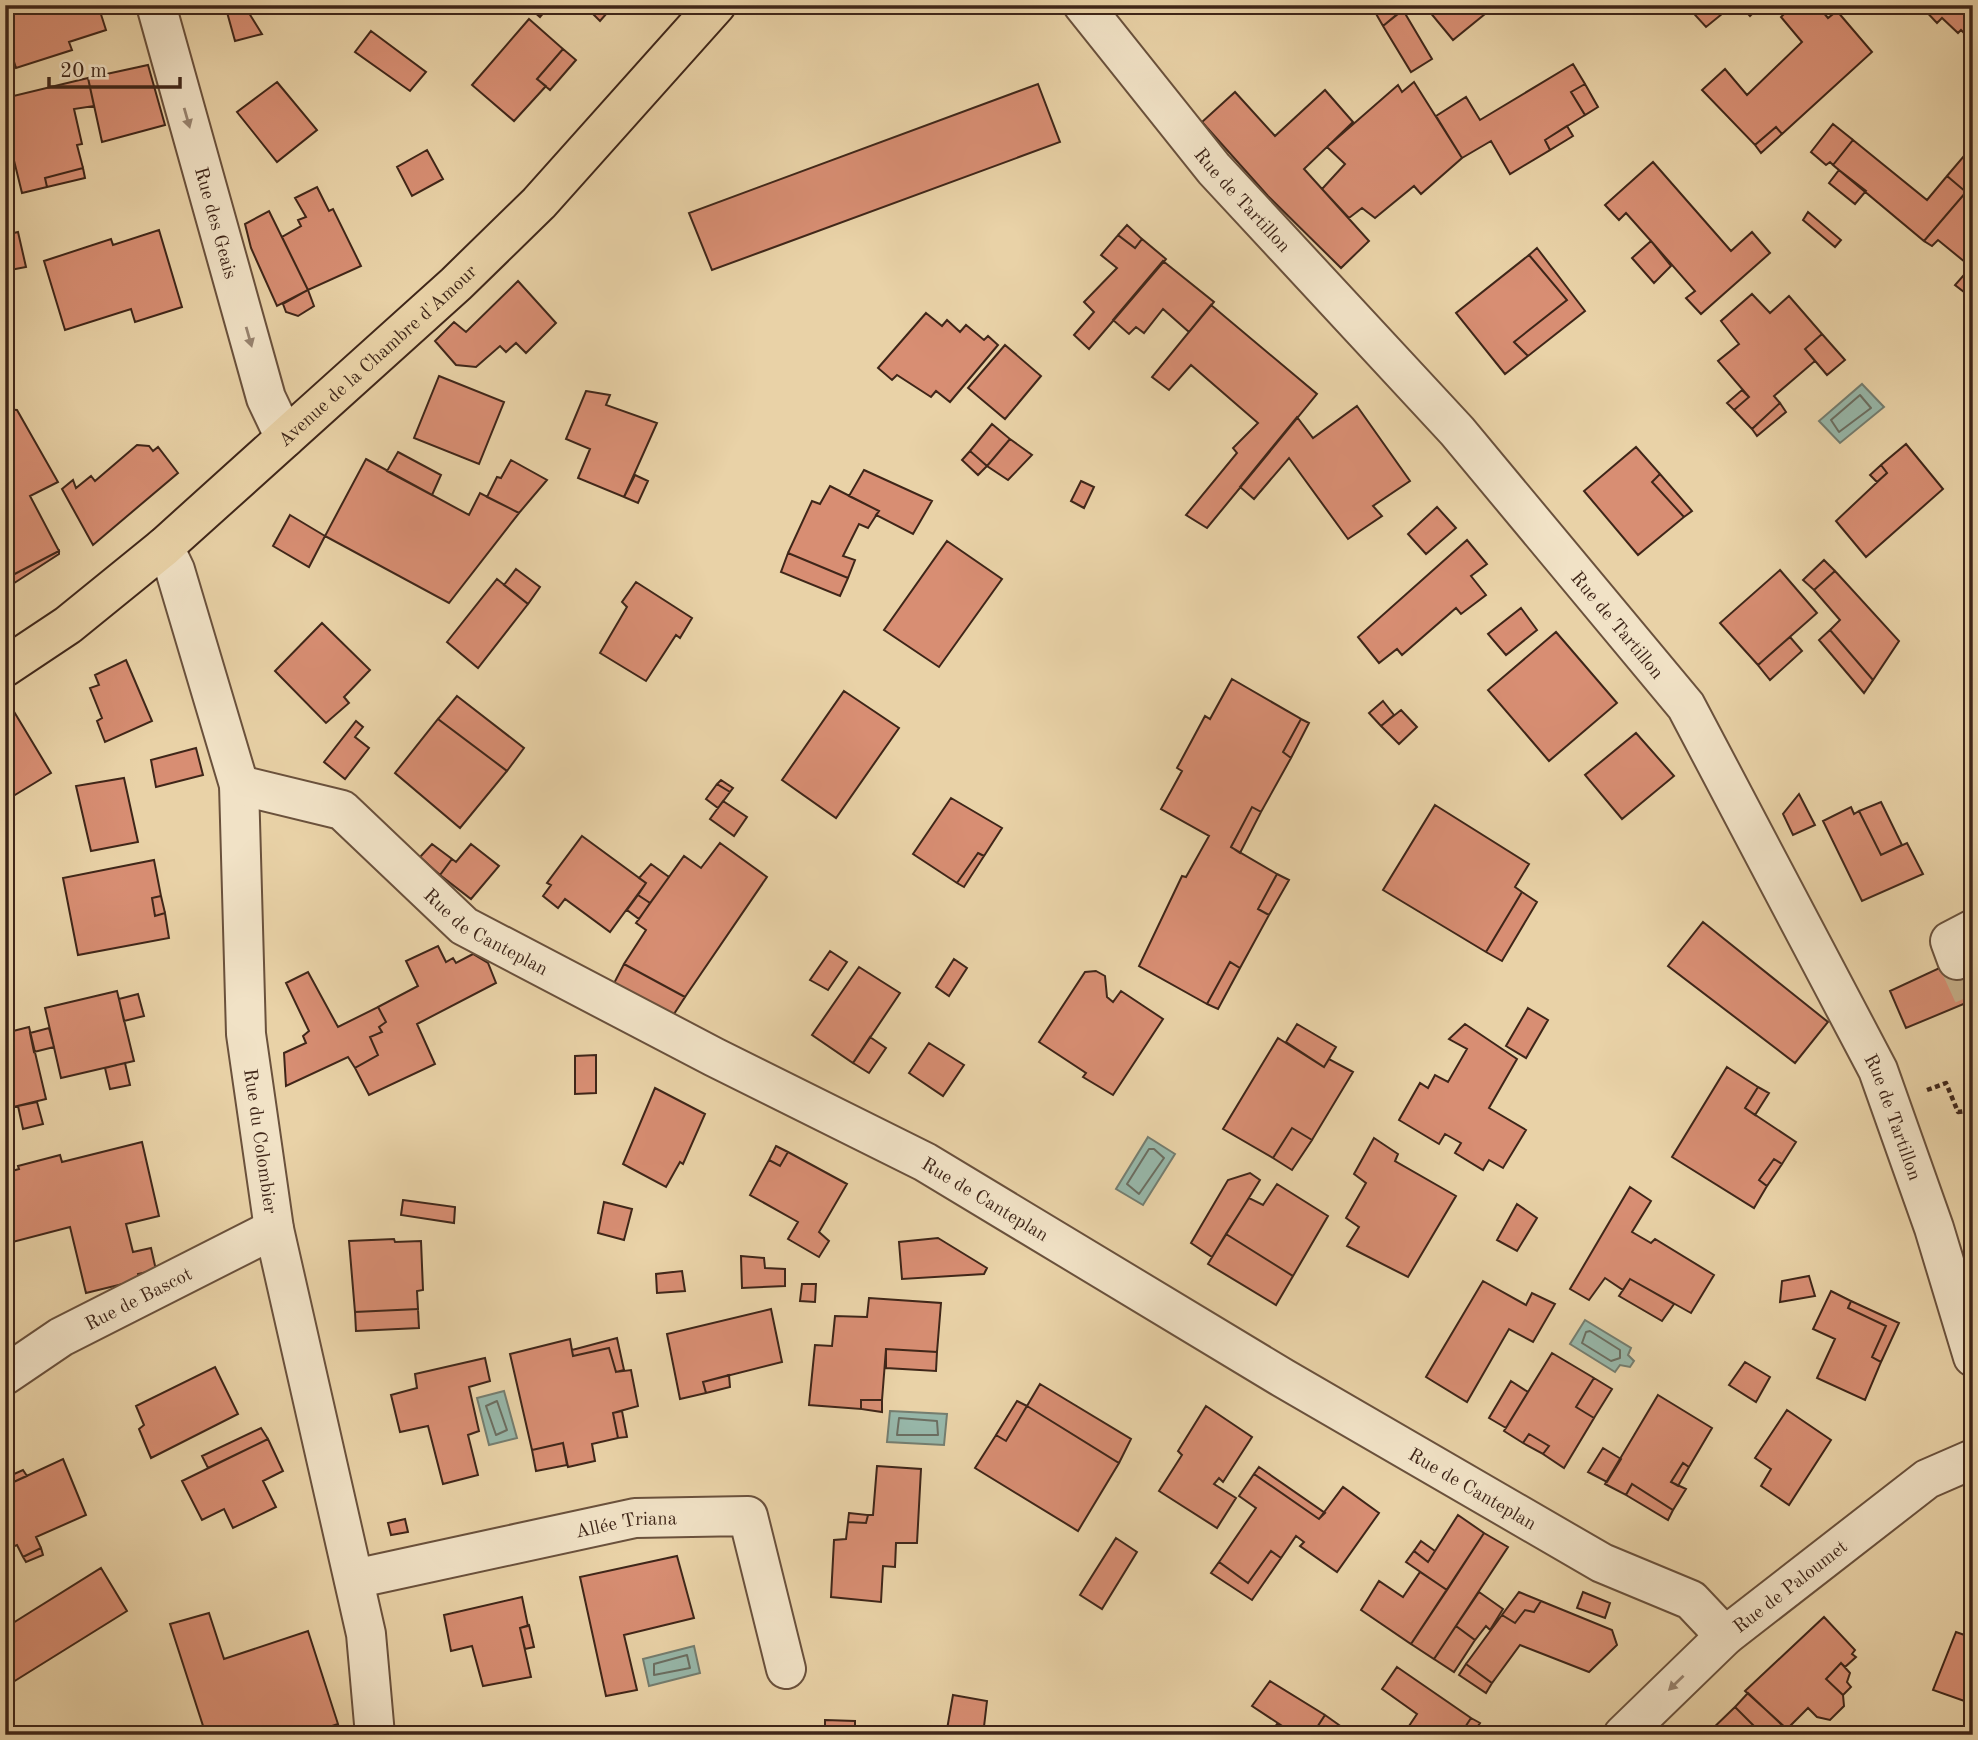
<svg xmlns="http://www.w3.org/2000/svg" width="1978" height="1740" viewBox="0 0 1978 1740" font-family="'Old Standard TT',serif">
<rect width="100%" height="100%" fill="#e9d2a7"/>
<filter id="stains"><feTurbulence type="fractalNoise" baseFrequency=".00286" numOctaves="4"/><feColorMatrix values="0 0 0 0 .2 0 0 0 0 .09 0 0 0 0 .02 0 0 0 .5 -.17"/></filter>
<radialGradient id="worn" r=".72"><stop offset=".6" stop-color="#630" stop-opacity="0"/><stop offset="1" stop-color="#630" stop-opacity=".3"/></radialGradient>
<path fill="#97b7a9" stroke="#747d6f" stroke-width="2" d="M1862 384 1884 407 1840 443 1819 421Z
M1148 1137 1175 1154 1143 1205 1116 1189Z
M1585 1320 1631 1348 1628 1355 1634 1361 1630 1367 1620 1365 1615 1372 1570 1344Z
M504 1391 517 1438 489 1445 477 1398Z
M890 1411 947 1414 944 1445 887 1442Z
M694 1646 700 1673 649 1686 643 1659Z"/>
<g fill="none" stroke-linecap="round" stroke-linejoin="round">
<path stroke="#6b6e61" stroke-width="2" d="M1860 395 1871 408 1839 432 1831 420Z
M1149 1149H1154L1164 1158 1139 1194 1127 1184Z
M1590 1331 1620 1350V1358L1611 1361 1582 1343 1586 1332Z
M497 1401 507 1430 496 1435 486 1406Z
M899 1418 937 1421 938 1435H897Z
M687 1655 690 1668 654 1675V1664Z"/>
</g>
<path fill="#d88e73" stroke="#3f2619" stroke-width="2" d="M5 5H98L106 30 69 42 72 50 16 68 5 33Z
M225 5H244L262 34 235 41Z
M526 5H550L540 17Z
M584 5H614L600 21Z
M1371 5H1408L1383 26Z
M1424 5H1496L1453 40Z
M1686 5H1733L1706 27Z
M1740 5H1761L1750 16Z
M1793 5H1817L1828 18 1837 11 1872 52 1782 134 1776 127 1755 145 1702 90 1725 69 1747 95 1802 42 1781 17Z
M1920 5H1973V42L1961 30 1958 33 1942 18 1937 23Z
M1403 10 1432 59 1411 72 1383 26Z
M529 19 563 49 537 79 546 86 514 121 472 85Z
M371 31 426 72 410 91 355 52Z
M563 49 576 60 550 90 537 79Z
M1573 64 1585 84 1571 92 1585 115 1545 140 1550 150 1510 174 1491 141 1462 158 1436 116 1466 97 1480 120Z
M148 65 165 125 102 142 88 78Z
M88 78 94 106 74 109 82 144 77 145 83 168 45 178 47 187 22 193 5 124V98Z
M277 82 317 130 277 162 237 112Z
M1414 82 1462 158 1421 194 1414 186 1375 218 1362 208 1349 218 1322 189 1345 164 1327 147 1398 85 1402 92Z
M1038 84 1060 142 712 270 689 213Z
M1585 84 1598 107 1585 115 1571 92Z
M1325 90 1353 122 1304 169 1369 241 1341 268 1268 196 1202 122 1235 92 1275 136Z
M1833 124 1853 140 1833 165 1830 162 1826 165 1811 152Z
M1567 126 1573 136 1550 150 1545 140Z
M1776 127 1782 134 1761 153 1755 145Z
M8 134 14 163 5 166V135Z
M1853 140 1927 200 1947 176 1966 192 1924 241 1833 165Z
M427 150 443 179 412 196 397 167Z
M1969 150 1973 153V299L1955 285 1971 267 1938 240 1932 246 1924 241 1966 192 1947 176Z
M1653 162 1731 251 1752 232 1770 253 1701 314 1686 298 1695 291 1651 241 1626 213 1619 220 1605 205Z
M83 168 85 178 47 187 45 178Z
M1839 170 1866 191 1855 204 1829 183Z
M317 187 329 211 333 209 361 266 308 290 282 237 301 226 298 220 306 217 295 198Z
M269 211 308 290 277 306 251 248 245 224Z
M1808 212 1841 240 1835 247 1803 220Z
M1127 225 1142 239 1135 248 1118 235Z
M159 230 182 307 135 322 131 309 65 330 44 261 111 239 113 245Z
M18 232 26 267 5 271V235Z
M1118 235 1135 248 1142 239 1166 259 1089 349 1074 335 1094 312 1084 302 1117 268 1101 255Z
M1651 241 1671 266 1654 283 1632 258Z
M1537 248 1585 311 1528 356 1514 342 1567 300 1529 255Z
M1529 255 1567 300 1514 342 1528 356 1505 374 1456 313Z
M1163 261 1214 302 1189 332 1163 309 1144 333 1136 327 1129 334 1113 320Z
M518 281 556 323 526 353 516 343 506 352 500 346 476 367 456 365 435 341 454 322 466 332Z
M308 290 314 306 298 316 286 312 283 304Z
M1752 294 1770 313 1789 296 1822 334 1805 349 1815 361 1774 396 1780 403 1752 429 1734 410 1749 397 1718 361 1739 344 1721 321Z
M1211 305 1317 394 1207 528 1186 515 1237 453 1233 448 1258 423 1191 365 1169 390 1152 377Z
M926 313 942 326 947 320 960 332 966 325 984 340 988 336 998 345 950 402 936 391 931 397 897 375 892 380 878 368Z
M1822 334 1845 360 1827 375 1805 349Z
M1005 345 1041 376 1005 419 968 388Z
M439 376 504 402 479 464 414 438Z
M1742 390 1749 397 1734 410 1727 403Z
M586 391 610 395 606 405 657 423 624 497 578 478 590 449 566 439Z
M1780 403 1786 412 1757 436 1752 429Z
M1357 406 1410 481 1373 506 1382 516 1348 539 1289 458 1254 499 1240 487 1297 417 1313 438Z
M5 409 17 410 58 482 30 496 59 551 5 579Z
M992 424 1010 439 987 466 970 451Z
M1010 439 1032 455 1008 480 987 466Z
M1906 444 1943 489 1866 557 1836 521 1887 473 1881 465Z
M137 445 149 446 153 451 158 447 178 473 93 545 62 489 73 480 76 488 91 476 95 481Z
M1636 447 1660 474 1652 482 1684 517 1638 555 1584 491Z
M970 451 987 466 978 475 962 460Z
M398 452 441 475 432 495 387 471Z
M366 459 469 515 480 493 519 513 449 603 325 536Z
M511 460 547 480 519 513 487 497 497 477 501 478Z
M1881 465 1887 473 1877 482 1870 475Z
M864 470 932 501 913 534 876 515 879 511 849 496Z
M1660 474 1692 511 1684 517 1652 482Z
M635 475 648 481 638 503 624 497Z
M1081 481 1094 487 1084 508 1071 501Z
M830 486 879 511 868 528 859 524 843 556 855 560 848 578 788 553 812 501 820 504Z
M1437 507 1456 528 1426 554 1408 534Z
M290 515 325 536 309 567 273 546Z
M1467 540 1487 564 1471 576 1486 595 1461 614 1456 608 1402 655 1397 649 1379 663 1358 637Z
M947 541 1002 579 939 667 884 630Z
M59 551V554L5 589V579Z
M788 553 848 578 840 596 781 572Z
M1824 560 1835 571 1814 590 1803 580Z
M516 569 540 587 528 604 504 585Z
M1780 570 1817 613 1758 665 1720 623Z
M1835 571 1899 641 1873 680 1830 630 1840 620 1814 590Z
M497 579 528 604 478 668 447 642Z
M636 582 692 618 680 638 676 635 646 681 600 653 627 607 622 602Z
M1521 608 1537 630 1506 655 1488 634Z
M322 623 370 670 344 697 349 703 326 723 275 671Z
M1830 630 1873 680 1864 693 1819 640Z
M1556 632 1617 703 1549 761 1488 690Z
M1790 637 1802 651 1770 680 1758 665Z
M126 660 152 721 105 742 97 721 102 718 90 688 99 685 95 675Z
M1232 679 1301 719 1283 752 1291 758 1261 812 1252 807 1231 847 1277 874 1258 909 1269 915 1240 968 1230 962 1207 1004 1139 966 1182 876 1186 877 1209 836 1161 809 1182 771 1177 768 1205 716 1210 719Z
M844 691 899 728 836 818 782 780Z
M457 696 524 748 507 771 438 719Z
M1383 701 1394 715 1381 726 1369 713Z
M13 710 51 773 5 801V714Z
M1401 710 1417 727 1399 744 1381 726Z
M438 719 507 771 460 828 395 773Z
M1301 719 1309 723 1291 758 1283 752Z
M356 721 363 727 355 737 369 748 345 779 324 762Z
M1636 733 1674 776 1622 819 1585 775Z
M196 748 203 775 156 787 151 760Z
M124 778 138 842 91 851 76 786Z
M721 780 733 788 730 792 717 784Z
M717 784 730 792 718 808 706 799Z
M1799 794 1815 825 1793 835 1783 814Z
M951 798 1002 828 984 856 978 853 957 883 913 854Z
M723 801 747 817 734 836 710 819Z
M1881 802 1902 845 1881 855 1859 811Z
M1435 805 1529 864 1515 887 1522 892 1486 952 1383 890Z
M1252 807 1261 812 1240 853 1231 847Z
M1851 807 1854 814 1859 811 1881 855 1907 843 1923 874 1862 901 1823 821Z
M582 836 646 883 610 932 565 899 558 908 543 896 551 885 547 883Z
M720 843 767 877 685 997 624 964 646 930 636 923 684 856 701 868Z
M432 844 452 859 440 875 420 857Z
M471 844 499 866 471 899 440 875 452 859 456 862Z
M978 853 984 856 964 887 957 883Z
M154 860 161 896 152 898 155 916 165 913 169 938 78 955 63 878Z
M651 864 669 877 650 903 638 895 646 883 639 878Z
M1277 874 1289 880 1269 915 1258 909Z
M1522 892 1537 902 1502 961 1486 952Z
M638 895 650 903 639 919 627 910Z
M161 896 165 913 155 916 152 898Z
M1703 922 1828 1022 1795 1063 1668 966Z
M438 946 446 962 453 958 456 963 473 954 488 963 496 983 417 1024 435 1064 369 1095 355 1068 378 1055 370 1037 382 1032 379 1027 386 1022 378 1007 418 986 406 961Z
M830 951 847 962 828 990 810 980Z
M1966 957 1973 973V1000L1966 1003 1948 964Z
M954 959 967 968 949 996 936 987Z
M1230 962 1240 968 1218 1009 1207 1004Z
M624 964 685 997 672 1017 611 989Z
M1948 964 1966 1003 1906 1028 1890 991Z
M859 967 900 993 853 1063 812 1035Z
M1096 971 1105 976 1107 997 1113 1002 1121 991 1163 1019 1113 1095 1083 1077 1086 1073 1039 1042 1085 972Z
M308 972 338 1027 378 1007 386 1022 379 1027 382 1032 370 1037 378 1055 355 1068 348 1057 286 1086 284 1053 306 1043 303 1036 309 1031 286 983Z
M117 991 134 1061 61 1078 45 1008Z
M138 994 144 1016 124 1021 119 999Z
M1528 1008 1548 1020 1526 1058 1506 1046Z
M1297 1024 1336 1047 1324 1067 1286 1042Z
M1465 1024 1517 1059 1489 1108 1526 1130 1503 1168 1489 1160 1483 1170 1455 1153 1461 1143 1445 1134 1439 1144 1399 1120 1420 1083 1428 1088 1435 1075 1448 1082 1467 1049 1449 1039Z
M29 1027 46 1099 5 1109V1033Z
M49 1028 54 1047 34 1052 30 1033Z
M870 1037 886 1048 869 1073 853 1063Z
M1278 1038 1324 1067 1329 1059 1353 1072 1312 1140 1292 1128 1273 1158 1223 1129Z
M929 1043 964 1065 943 1096 909 1073Z
M596 1055V1093L575 1094V1056Z
M125 1063 130 1085 110 1089 105 1068Z
M1727 1067 1758 1087 1745 1108 1796 1142 1782 1164 1774 1159 1759 1180 1767 1186 1754 1208 1672 1157Z
M1758 1087 1769 1093 1755 1115 1745 1108Z
M655 1088 705 1114 683 1164 680 1162 666 1187 623 1164Z
M37 1102 43 1124 23 1129 18 1106Z
M1292 1128 1312 1140 1292 1170 1273 1158Z
M1374 1138 1398 1154 1395 1161 1456 1196 1408 1277 1347 1246 1359 1227 1346 1218 1366 1183 1354 1174Z
M142 1142 159 1216 126 1224 133 1252 151 1248 156 1270 138 1274 139 1280 86 1293 70 1227 5 1244V1173L19 1169 18 1166 60 1155 62 1162Z
M776 1146 788 1152 780 1166 769 1160Z
M788 1152 847 1184 819 1232 829 1241 819 1257 788 1239 798 1222 750 1195 769 1160 780 1166Z
M1774 1159 1782 1164 1767 1186 1759 1180Z
M1250 1173 1260 1180 1212 1257 1191 1243 1228 1180Z
M1277 1184 1328 1216 1293 1276 1226 1234 1249 1198 1263 1205Z
M1630 1187 1651 1201 1632 1232 1651 1243 1655 1239 1714 1275 1691 1313 1630 1279 1623 1290 1605 1278 1589 1300 1570 1289Z
M403 1200 455 1207 454 1223 401 1215Z
M604 1202 632 1209 624 1240 598 1233Z
M1517 1204 1537 1218 1517 1251 1497 1240Z
M1226 1234 1293 1276 1276 1305 1208 1264Z
M938 1238 987 1268 984 1274 902 1279 899 1242Z
M394 1239 395 1242 421 1241 423 1290 417 1291 418 1309 355 1312 349 1241Z
M741 1256 764 1258 765 1268 785 1269V1286L742 1288Z
M682 1271 685 1291 657 1293 656 1274Z
M1809 1276 1815 1296 1780 1302 1782 1281Z
M1630 1279 1674 1304 1662 1321 1619 1296Z
M1483 1281 1526 1305 1532 1293 1555 1304 1533 1342 1509 1329 1467 1402 1426 1377Z
M802 1284H816L815 1302 800 1301Z
M1831 1291 1851 1301 1848 1308 1886 1326 1872 1357 1881 1362 1865 1400 1817 1378 1835 1339 1813 1329Z
M869 1298 941 1303 937 1352 886 1349 882 1400H861V1409L809 1405 815 1345 832 1346 835 1316 867 1317Z
M1851 1301 1899 1323 1881 1362 1872 1357 1886 1326 1848 1308Z
M418 1309 419 1328 356 1331 355 1312Z
M771 1309 782 1362 703 1382 706 1393 680 1399 667 1334Z
M617 1338 624 1370 616 1372 609 1348 573 1356 572 1350Z
M570 1339 573 1356 609 1348 616 1372 631 1370 638 1406 613 1413 618 1438 592 1444 595 1461 568 1467 563 1443 532 1450 510 1354Z
M886 1349 937 1352 936 1371 886 1368Z
M1552 1353 1594 1378 1576 1407 1594 1418 1564 1468 1543 1454 1549 1446 1529 1434 1523 1443 1504 1431Z
M485 1358 490 1381 469 1387 479 1431 468 1435 478 1475 443 1484 428 1426 400 1432 391 1395 417 1388 415 1374Z
M1745 1362 1770 1377 1756 1402 1729 1385Z
M215 1367 238 1414 151 1458 139 1429 144 1425 136 1406Z
M729 1375 730 1387 706 1393 703 1382Z
M1594 1378 1612 1389 1594 1418 1576 1407Z
M1511 1381 1528 1392 1506 1428 1489 1418Z
M1040 1384 1131 1439 1119 1463 1027 1406Z
M1658 1395 1712 1428 1689 1467 1683 1463 1671 1482 1686 1489 1673 1510 1632 1484 1626 1495 1605 1484Z
M861 1400H882V1412L861 1409Z
M1017 1401 1027 1406 1006 1441 996 1435Z
M1027 1406 1119 1463 1078 1531 975 1468 996 1435 1006 1441Z
M1206 1406 1252 1437 1223 1482 1219 1478 1214 1484 1236 1498 1217 1528 1159 1491 1182 1455 1178 1451Z
M1787 1410 1831 1440 1789 1505 1761 1486 1771 1469 1755 1458Z
M622 1411 627 1437 618 1438 613 1413Z
M261 1428 268 1439 208 1468 202 1456Z
M1529 1434 1549 1446 1543 1454 1523 1443Z
M268 1439 283 1471 263 1481 276 1507 233 1528 224 1509 202 1520 182 1481Z
M563 1443 567 1465 536 1471 532 1450Z
M1603 1448 1621 1459 1607 1482 1588 1472Z
M63 1459 86 1515 36 1537 41 1548 23 1557 17 1545 5 1550V1486Z
M1683 1463 1689 1467 1678 1486 1671 1482Z
M877 1466 921 1469 917 1543H896L895 1567 883 1566 881 1602 831 1597 834 1540 846 1539 848 1522 866 1523 868 1515H873Z
M1259 1467 1325 1513 1319 1519 1254 1474Z
M23 1470 27 1476 5 1486V1478Z
M1254 1474 1319 1519 1343 1487 1379 1513 1337 1572 1300 1546 1304 1542 1296 1536 1281 1558 1271 1551 1248 1583 1219 1562 1256 1508 1239 1496Z
M1632 1484 1673 1510 1668 1520 1626 1495Z
M849 1513 868 1515 866 1523 848 1522Z
M1458 1515 1484 1533 1447 1590 1406 1562 1414 1551 1428 1562Z
M405 1519 408 1532 391 1535 388 1523Z
M1484 1533 1508 1547 1434 1659 1411 1644Z
M1116 1538 1137 1552 1102 1609 1080 1595Z
M1421 1541 1435 1551 1428 1562 1414 1551Z
M41 1548 43 1555 26 1562 23 1557Z
M1271 1551 1281 1558 1252 1600 1211 1573 1219 1562 1248 1583Z
M677 1556 694 1618 624 1635 637 1690 606 1696 580 1577Z
M101 1568 127 1611 5 1687V1628Z
M1420 1572 1447 1590 1411 1644 1361 1610 1379 1581 1403 1597Z
M1479 1592 1503 1609 1490 1630 1486 1626 1475 1640 1456 1626Z
M1519 1592 1541 1601 1534 1612 1525 1610 1515 1623 1502 1615Z
M1583 1592 1610 1603 1605 1618 1577 1608Z
M522 1597 528 1626 520 1628 531 1677 483 1686 472 1646 451 1651 444 1615Z
M1541 1601 1612 1630 1617 1645 1589 1672 1520 1645 1492 1683 1466 1664 1502 1615 1515 1623 1525 1610 1534 1612Z
M209 1613 224 1659 308 1631 338 1724 306 1735H206L170 1624Z
M1824 1617 1855 1650 1852 1654 1856 1657 1845 1667 1841 1663 1826 1679 1843 1695 1844 1706 1830 1720 1817 1717 1808 1708 1787 1729 1745 1691Z
M529 1625 534 1647 525 1649 520 1628Z
M1456 1626 1475 1640 1454 1672 1434 1659Z
M1956 1632 1973 1638V1704L1933 1690Z
M1841 1663 1850 1673 1847 1682 1851 1687 1843 1695 1826 1679Z
M1466 1664 1492 1683 1486 1693 1459 1675Z
M1397 1667 1471 1718 1460 1735H1403L1417 1714 1382 1689Z
M1270 1681 1325 1715 1312 1735H1296L1252 1706Z
M1748 1693 1784 1727 1777 1735H1763L1735 1707Z
M953 1695 987 1701 983 1735H946Z
M1735 1707 1763 1735H1706Z
M1325 1715 1353 1735H1312Z
M1471 1718 1480 1723 1472 1735H1460Z
M825 1720 855 1721V1729L883 1728V1735H769V1729H825Z
M1277 1724 1296 1735H1269Z"/>
<g fill="none" stroke-linecap="round" stroke-linejoin="round">
<path stroke="#c7b08b" stroke-width="38" stroke-dasharray="38 19" stroke-linecap="butt" d="M1957 960 1973 995"/>
<g stroke="#6a513c" stroke-width="42">
<g id="minor">
<path id="s1" d="M156 5 266 398 285 438"/>
<path id="s2" d="M1083 5 1214 169 1457 431 1686 706 1878 1070 1934 1228 1973 1357"/>
<path id="s3" d="M164 547 175 570 239 785 246 1034 274 1229 366 1634 375 1735"/>
<path id="s4" d="M239 785 342 810 464 926 714 1057 925 1162 1283 1378 1602 1563 1691 1600 1725 1636"/>
<path d="M1957 960 1950 941 1973 929"/>
<path id="s5" d="M5 1375 61 1337 274 1229"/>
<path id="s6" d="M354 1579 635 1518 748 1516 786 1669"/>
<path id="s7" d="M1623 1735 1725 1636 1927 1479 1973 1459"/>
</g>
</g>
<g stroke="#3f2619" stroke-width="42">
<g id="major">
<path id="s8" d="M5 667 68 625 164 547 456 284 539 203 716 5"/>
</g>
</g>
<path stroke="#3f2619" stroke-width="4.5" stroke-dasharray="5 3.5" stroke-linecap="butt" d="M1927 1090 1946 1083 1958 1112 1973 1110"/>
<use href="#minor" stroke="#f1e2c6" stroke-width="38"/>
<use href="#major" stroke="#e9d2a7" stroke-width="38"/>
</g>
<defs><path id="oneway-solid" d="M-6-.8H1V-3.2L6.5 0L1 3.2V.8H-6Z" transform="scale(1.75)"/></defs>
<g fill="#988470">
<use href="#oneway-solid" transform="translate(187 118) rotate(74)"/>
<use href="#oneway-solid" transform="translate(249 337) rotate(74)"/>
<use href="#oneway-solid" transform="translate(1676 1683) rotate(136)"/>
</g>
<g text-anchor="middle" stroke-width="5" stroke-linejoin="round" paint-order="stroke">
<g font-size="19" fill="#3f2619" stroke="#f1e2c6">
<text dy="7" stroke="none"><textPath href="#s2" startOffset="252">Rue de Tartillon</textPath></text>
<text dy="7" stroke="none"><textPath href="#s1" startOffset="226">Rue des Geais</textPath></text>
<text dy="7" stroke="none"><textPath href="#s8" startOffset="486">Avenue de la Chambre d'Amour</textPath></text>
<text dy="7" stroke="none"><textPath href="#s2" startOffset="819">Rue de Tartillon</textPath></text>
<text dy="7" stroke="none"><textPath href="#s4" startOffset="296">Rue de Canteplan</textPath></text>
<text dy="7" stroke="none"><textPath href="#s2" startOffset="1386">Rue de Tartillon</textPath></text>
<text dy="7" stroke="none"><textPath href="#s3" startOffset="607">Rue du Colombier</textPath></text>
<text dy="7" stroke="none"><textPath href="#s4" startOffset="863">Rue de Canteplan</textPath></text>
<text dy="7" stroke="none"><textPath href="#s5" startOffset="154">Rue de Bascot</textPath></text>
<text dy="7" stroke="none"><textPath href="#s4" startOffset="1430">Rue de Canteplan</textPath></text>
<text dy="7" stroke="none"><textPath href="#s6" startOffset="278">Allée Triana</textPath></text>
<text dy="7" stroke="none"><textPath href="#s7" startOffset="224">Rue de Paloumet</textPath></text>
</g>
</g>
<rect width="1978" height="1740" fill="none" stroke="#e9d2a7" stroke-width="28"/>
<rect x="7" y="7" width="1964" height="1726" fill="none" stroke="#3f2619" stroke-width="3.5"/>
<rect x="14" y="14" width="1950" height="1712" fill="none" stroke="#3f2619" stroke-width="2"/>
<path d="M49 77v10h131v-10" fill="none" stroke="#3f2619" stroke-width="3.5"/>
<text x="60" y="77" font-size="21" fill="#3f2619" stroke="#f1e2c6" stroke-width="5" paint-order="stroke">20 m</text>
<rect width="100%" height="100%" filter="url(#stains)"/>
<rect width="100%" height="100%" fill="url(#worn)"/>
</svg>
